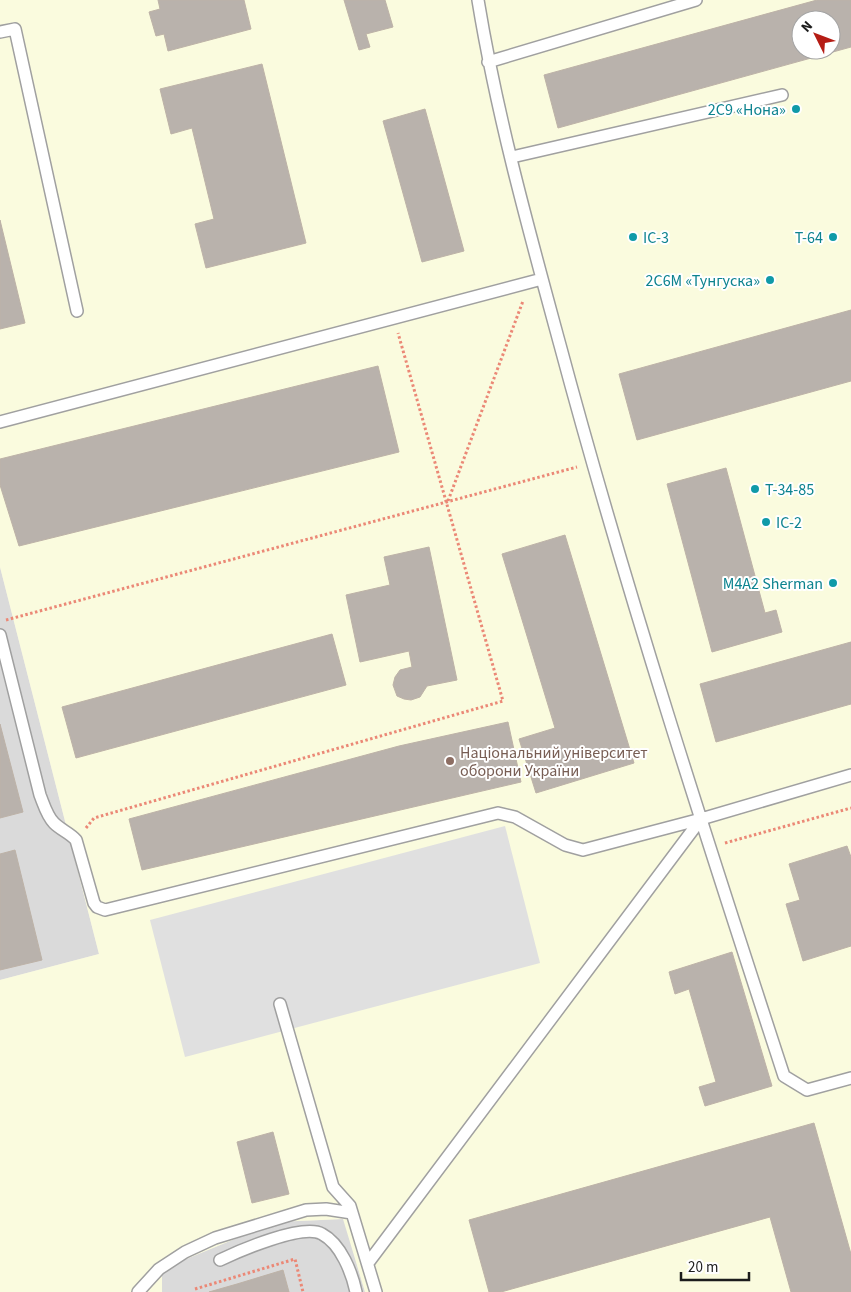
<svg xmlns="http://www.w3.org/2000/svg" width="851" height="1292" viewBox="0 0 851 1292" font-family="'Source Sans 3',sans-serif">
<rect width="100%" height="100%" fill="#edeae3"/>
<path fill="#dadada" d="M0 567 99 954 0 980Z
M344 1219 365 1292H162V1269L276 1222Z"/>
<path fill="#fafbde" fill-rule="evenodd" d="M0 0H851V1292H365L343 1219 276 1222 162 1269V1292H0V980L99 954 0 567ZM801 20H831V50H801Z"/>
<path fill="#e0e0e0" d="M505 826 540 963 185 1057 150 920Z"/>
<path fill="#b9b2ac" stroke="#bdb2a7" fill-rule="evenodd" d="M158 0H244L251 29 168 51 164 34 156 36 149 12 160 9Z
M344 0H385L393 27 366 34 370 47 359 50Z
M817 0H851V47L558 128 544 75ZM801 20H831V50H801Z
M262 64 306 243 206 268 195 224 214 219 192 128 171 134 160 89Z
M425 109 464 251 422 262 383 121Z
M0 220 25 323 0 329Z
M851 310V381L637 440 619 374Z
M378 366 399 452 19 546 0 485V459Z
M726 468 765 613 776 610 782 632 712 652 667 484Z
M565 535 634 763 536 793 519 739 555 728 502 554Z
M429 547 457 680 427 686 420 697 411 700 404 699 397 696 393 685 395 677 400 670 412 667 409 651 360 662 346 595 390 585 384 557Z
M332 634 346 685 76 758 62 707Z
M851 642V704L716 742 700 684Z
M508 722 521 782 142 870 129 819 399 746Z
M0 724 23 812 0 818Z
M847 846 851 857V946L803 961 786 904 800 900 789 864Z
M15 850 42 960 0 970V854Z
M732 952 772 1086 705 1106 699 1087 716 1082 689 989 675 994 669 972Z
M814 1123 851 1254V1292H791L770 1217 501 1292H489L469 1220Z
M273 1132 289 1194 252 1203 237 1142Z
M283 1270 289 1292H209L237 1284Z"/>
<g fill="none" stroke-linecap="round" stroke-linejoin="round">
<g stroke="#a0a0a0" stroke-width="14">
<path id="service" d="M478 0C497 116 529 231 560 345 626 591 705 834 784 1076L807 1090 851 1078
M0 32 15 29 77 311
M488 62 696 0
M512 157 782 95
M0 422 542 279
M0 635 40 795C44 805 47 816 54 823 61 830 70 833 76 840L94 903 97 907 105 910 498 813 515 817 565 845 583 850 701 819 851 775
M280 1004 333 1187 350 1206 376 1292
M220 1260C239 1251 303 1223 322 1234 341 1244 352 1273 356 1292
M368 1263 701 819
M138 1292 159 1269 185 1252 215 1238 306 1210 326 1209 352 1213"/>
</g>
<path stroke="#eb8876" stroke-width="3" stroke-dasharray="2.5 2.5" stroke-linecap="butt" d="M448 501 523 301
M6 620 577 467
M86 828 94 818 503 701 398 333
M725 843 851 808
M195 1289 295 1259 303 1292"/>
<use href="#service" stroke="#fff" stroke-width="11"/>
</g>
<g fill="#0f9aa8" stroke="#fff" stroke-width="2">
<circle cx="796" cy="109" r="5"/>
<circle cx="633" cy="237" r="5"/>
<circle cx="833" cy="237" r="5"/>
<circle cx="770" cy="280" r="5"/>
<circle cx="755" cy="489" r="5"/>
<circle cx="766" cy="522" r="5"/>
<circle cx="833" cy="583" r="5"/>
</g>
<circle fill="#8d6e63" stroke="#fff" stroke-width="2" cx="450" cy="761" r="5"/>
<g text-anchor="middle" stroke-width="4" stroke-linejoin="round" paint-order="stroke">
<g font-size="16" fill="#0d838f" stroke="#fff" text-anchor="end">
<text x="786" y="115">2С9 «Нона»</text>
<text x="643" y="243" text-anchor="start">ІС-3</text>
<text x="823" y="243">Т-64</text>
<text x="760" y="286">2С6М «Тунгуска»</text>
<text x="765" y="495" text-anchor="start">Т-34-85</text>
<text x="776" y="528" text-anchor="start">ІС-2</text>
<text x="823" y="589">M4A2 Sherman</text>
</g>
<g font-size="16" fill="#785e54" stroke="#fff" text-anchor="start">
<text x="460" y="758">Національний університет<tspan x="460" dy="18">оборони України</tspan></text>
</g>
</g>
<g transform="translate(816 35) rotate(312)"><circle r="24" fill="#ffffff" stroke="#a4a4a4"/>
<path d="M0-4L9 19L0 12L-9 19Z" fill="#b51c14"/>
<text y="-8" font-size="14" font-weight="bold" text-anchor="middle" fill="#1c1c1c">N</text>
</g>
<path d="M681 1272v8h68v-8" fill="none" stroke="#1c1c1c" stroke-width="2.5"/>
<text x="688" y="1272" font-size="15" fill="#1c1c1c" stroke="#ffffff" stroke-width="4" paint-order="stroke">20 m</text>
</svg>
